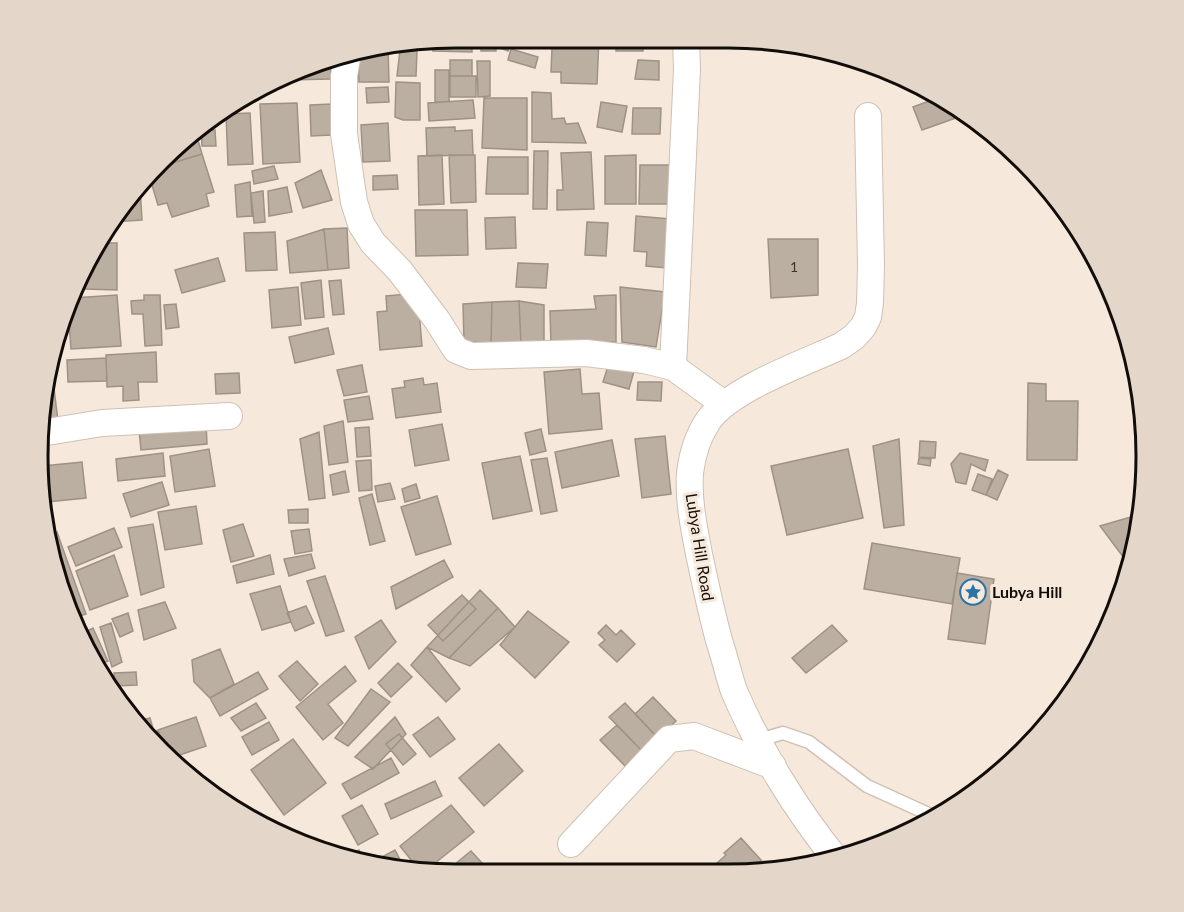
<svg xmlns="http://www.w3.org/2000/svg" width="1184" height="912" viewBox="0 0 1184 912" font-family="Lato,sans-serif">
<rect width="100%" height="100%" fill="#f6e9db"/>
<path fill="#bbafa2" stroke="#9e9286" stroke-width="1.5" d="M456 38H472V52L433 51V41Z
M481 38H496V51H481Z
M502 38 513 40 508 51 498 47Z
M561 38H599L597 84 561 83V72H551L552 48H561Z
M616 38H643V51H616Z
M388 47 389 82H359L358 50Z
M511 49 538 57 535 68 508 60Z
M400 50 417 51 416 76H397Z
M450 60H472V76H450Z
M638 60 659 61V80L635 79Z
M477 61H490V96L478 97Z
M323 62H330L331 79 288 80V77Z
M435 70H449V102H435Z
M450 76H476V97H450Z
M396 82 420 83V120H403L395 117Z
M388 87 389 102 367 103 366 88Z
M532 92 551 93 552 119 564 118 566 124 578 123 586 143 532 142Z
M940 97 967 114 922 130 913 107Z
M484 98H527V150L482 148Z
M473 100 475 118 429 121 428 103Z
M601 102 627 106 622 132 597 127Z
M297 103 300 162 263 164 260 104Z
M331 104 332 135 311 136 310 105Z
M633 108H661L660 134H632Z
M250 113 253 164 228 165 226 114Z
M388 123 390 161 363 162 361 125Z
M455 127V131L472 130 473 155 427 156 426 128Z
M201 130H215L216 146H202Z
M196 133 202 154 159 167 158 163 160 160Z
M534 151H548L547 209H533Z
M591 152 594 209 557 210V190H563L561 153Z
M202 154 214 192 206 194 209 206 172 217 167 203 158 205 149 175 153 169Z
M442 155 444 204 419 205 418 156Z
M449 155H475L476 202 451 203Z
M636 155V204H605V156Z
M488 157H528V194H486Z
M640 165H673L672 204H639Z
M274 166 278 179 254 184 252 171Z
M321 170 332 200 303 208 295 183Z
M397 175 398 189 373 190V176Z
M250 182 252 216 237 217 235 185Z
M140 186 142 220 113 222Z
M287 187 292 212 269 216 268 191Z
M263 191 265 222 254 223 251 193Z
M415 210H467L468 255 416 256Z
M636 216 670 219 667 268 646 266 647 252 634 251Z
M515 217 516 248 486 249 485 218Z
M587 222 608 223 606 256 585 255Z
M347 228 349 268 328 270 324 229Z
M324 229 328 270 290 273 287 241Z
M275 232 277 270 246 271 244 233Z
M768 239H818V295L771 298Z
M97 243H117V290L85 289V266Z
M218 258 225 281 182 293 175 270Z
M518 263 548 264 546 288 516 287Z
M321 280 324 317 305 319 301 283Z
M341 280 344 314 333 315 329 281Z
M298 287 301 325 272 328 269 290Z
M620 287 665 292 656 347 622 342Z
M409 294 418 300 422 346 380 350 377 312 387 311 386 296Z
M117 295 121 346 71 349 68 309 72 298Z
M144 295H160L162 345 145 346 143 314H132L131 301 144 300Z
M616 295V342L551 344 550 311 596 309 594 296Z
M519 301 521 344 491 343 492 302Z
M519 301 544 305V344H521Z
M492 302 491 343 464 342 463 304Z
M176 304 179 327 166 329 164 305Z
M328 328 334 354 295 363 289 337Z
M156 352 157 382H138L139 400 123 401V386L107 387 106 355Z
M106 358 107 381 68 382 67 360Z
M50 364H51L58 421 42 422Z
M362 365 367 392 344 396 337 370Z
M608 366 634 371 629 389 603 382Z
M580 369 582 394 599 393 602 429 549 434 544 372Z
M239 373 240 393 216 394 215 374Z
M423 378 424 385 437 383 441 412 396 418 392 389 405 387 404 381Z
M638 382H662L661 401 637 400Z
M1028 383 1046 384V401H1078L1077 460H1027Z
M369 396 373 419 348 422 344 400Z
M343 421 348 462 329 465 324 426Z
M206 423 207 444 141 450 139 430Z
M442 424 449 460 415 466 409 430Z
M369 427 371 456 357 457 355 428Z
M541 429 546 451 530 455 525 433Z
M319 432 325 498 309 500 300 439Z
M665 436 671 494 642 498 635 439Z
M899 439 904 525 884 528 873 446Z
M612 440 619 476 562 488 555 452Z
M920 441 936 442 935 458 919 457Z
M209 449 215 486 175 492 170 456Z
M848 449 863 518 787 535 771 466Z
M163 453 165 476 118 481 116 459Z
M960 453 988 460 985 471 971 464 966 484 956 482 951 464Z
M520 456 532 511 493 519 482 463Z
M547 458 557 511 541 514 531 460Z
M919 458 931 459 930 466 918 464Z
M371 460 372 490 359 491 356 461Z
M82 462 86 498 47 502 43 466Z
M998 470 1008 475 997 500 986 495Z
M345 471 349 492 333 495 330 475Z
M978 474 992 479 986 495 972 490Z
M162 482 169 505 131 517 123 494Z
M390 483 395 499 378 502 375 486Z
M416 484 420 498 405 502 402 489Z
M372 494 385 541 370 545 359 498Z
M437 496 451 544 416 555 401 507Z
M196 506 202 544 165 550 158 512Z
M308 509V523H289L288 510Z
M1141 514 1138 538 1130 566 1100 526Z
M153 524 164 587 141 595 128 528Z
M243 524 254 556 231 562 223 530Z
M114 528 122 547 76 566 68 547Z
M309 529 312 551 295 554 291 531Z
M57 532 86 614 76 617 52 565 48 535Z
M872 543 960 558 952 604 864 589Z
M311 554 315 568 289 576 284 559Z
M114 555 128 596 90 610 76 571Z
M270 555 274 574 237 583 233 566Z
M444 560 453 577 396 609 391 587Z
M957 573 994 579 985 644 948 639Z
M325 576 344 631 326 636 307 581Z
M280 586 291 622 262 630 250 594Z
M480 590 498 608 449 658 427 647Z
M462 595 476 609 443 641 428 625Z
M165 602 176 628 144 640 138 610Z
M306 606 314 623 295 631 287 613Z
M498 608 515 627 470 666 449 658Z
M528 611 569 642 535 678 500 645Z
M128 613 133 631 120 637 112 619Z
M381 620 396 642 369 669 355 637Z
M111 623 122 662 112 667 100 627Z
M606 625 616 635 621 630 635 644 617 662 599 645 605 640 598 633Z
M832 625 847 641 806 673 792 658Z
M93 628 108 661 97 665 83 633Z
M427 647 460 689 446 702 411 665Z
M220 649 234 684 210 698 194 682 192 660Z
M297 661 318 684 300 701 279 676Z
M398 663 412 677 391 697 378 683Z
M345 666 356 681 328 704 343 723 323 740 296 707Z
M136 672 137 685 115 686 114 673Z
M258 672 268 689 220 716 210 698Z
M371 689 390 702 348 746 335 738Z
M653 697 676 721 658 738 635 714Z
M256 703 266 718 241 731 231 718Z
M625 703 657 737 642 751 609 717Z
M196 717 206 746 168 759 158 730Z
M395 717 406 734 373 769 355 757Z
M438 717 455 739 430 757 413 735Z
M150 718 154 732 157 731 164 755 135 722Z
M269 722 279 740 252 755 242 737Z
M617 725 642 751 625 766 600 740Z
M399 734 416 754 403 765 386 744Z
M293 739 326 783 284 815 251 770Z
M499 744 523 771 484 806 459 778Z
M391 758 399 773 351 799 342 784Z
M435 781 442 796 391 819 385 804Z
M362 805 378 834 358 845 342 816Z
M451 805 474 832 425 871H420L400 846Z
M741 838 771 871H708L726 855 724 853Z
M359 850 366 863 345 858Z
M395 850 406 871 381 866 378 859Z
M471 851 482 863 473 871H451L449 869Z"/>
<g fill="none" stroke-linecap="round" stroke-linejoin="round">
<g stroke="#cec1b4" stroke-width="15">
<path id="service" d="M759 740 783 733 809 742 867 786 935 817"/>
</g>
<g stroke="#cec1b4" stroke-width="28">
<path id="minor" d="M348 52 344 76V134L354 202 361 224 373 243 400 271 437 320 456 350 471 356 586 353 644 360 673 367 724 404
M673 367 687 70 686 38
M41 433 102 423 229 416
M571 844 669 739 694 736 773 766
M836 859C796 810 759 749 734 691 729 677 726 662 721 647 712 617 706 586 699 554 694 528 688 500 690 473 692 456 698 436 708 421 730 389 804 363 841 346L854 337 863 327 868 317 870 303 871 266 868 116"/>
</g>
<use href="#service" stroke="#fff" stroke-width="12"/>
<use href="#minor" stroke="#fff" stroke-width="26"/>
</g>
<defs>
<g id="sight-ring" transform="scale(1.35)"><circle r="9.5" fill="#f6e9db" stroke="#2a73a7" stroke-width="1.5"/><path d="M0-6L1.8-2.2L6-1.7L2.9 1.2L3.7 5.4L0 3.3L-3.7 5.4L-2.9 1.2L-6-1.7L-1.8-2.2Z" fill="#2a73a7"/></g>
</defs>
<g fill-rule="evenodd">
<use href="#sight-ring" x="973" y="592"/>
</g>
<g text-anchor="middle" stroke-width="6" stroke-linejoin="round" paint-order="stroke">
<g font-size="14" fill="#3c362f">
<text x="794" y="272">1</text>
</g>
<g font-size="16" fill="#120d09" stroke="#f6e9db">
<text transform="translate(700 547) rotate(81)" y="6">Lubya Hill Road</text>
</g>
<g font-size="16" font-weight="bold" fill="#120d09" stroke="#f6e9db" text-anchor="start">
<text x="992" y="598">Lubya Hill</text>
</g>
</g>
<path d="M0 0H1184V912H0ZM456 48H728A408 408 0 0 1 1136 456V456A408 408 0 0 1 728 864H456A408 408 0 0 1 48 456V456A408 408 0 0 1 456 48Z" fill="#e4d7ca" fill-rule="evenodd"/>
<path fill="none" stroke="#120d09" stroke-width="3" d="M456 48H728A408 408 0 0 1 1136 456V456A408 408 0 0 1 728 864H456A408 408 0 0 1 48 456V456A408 408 0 0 1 456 48Z"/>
</svg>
